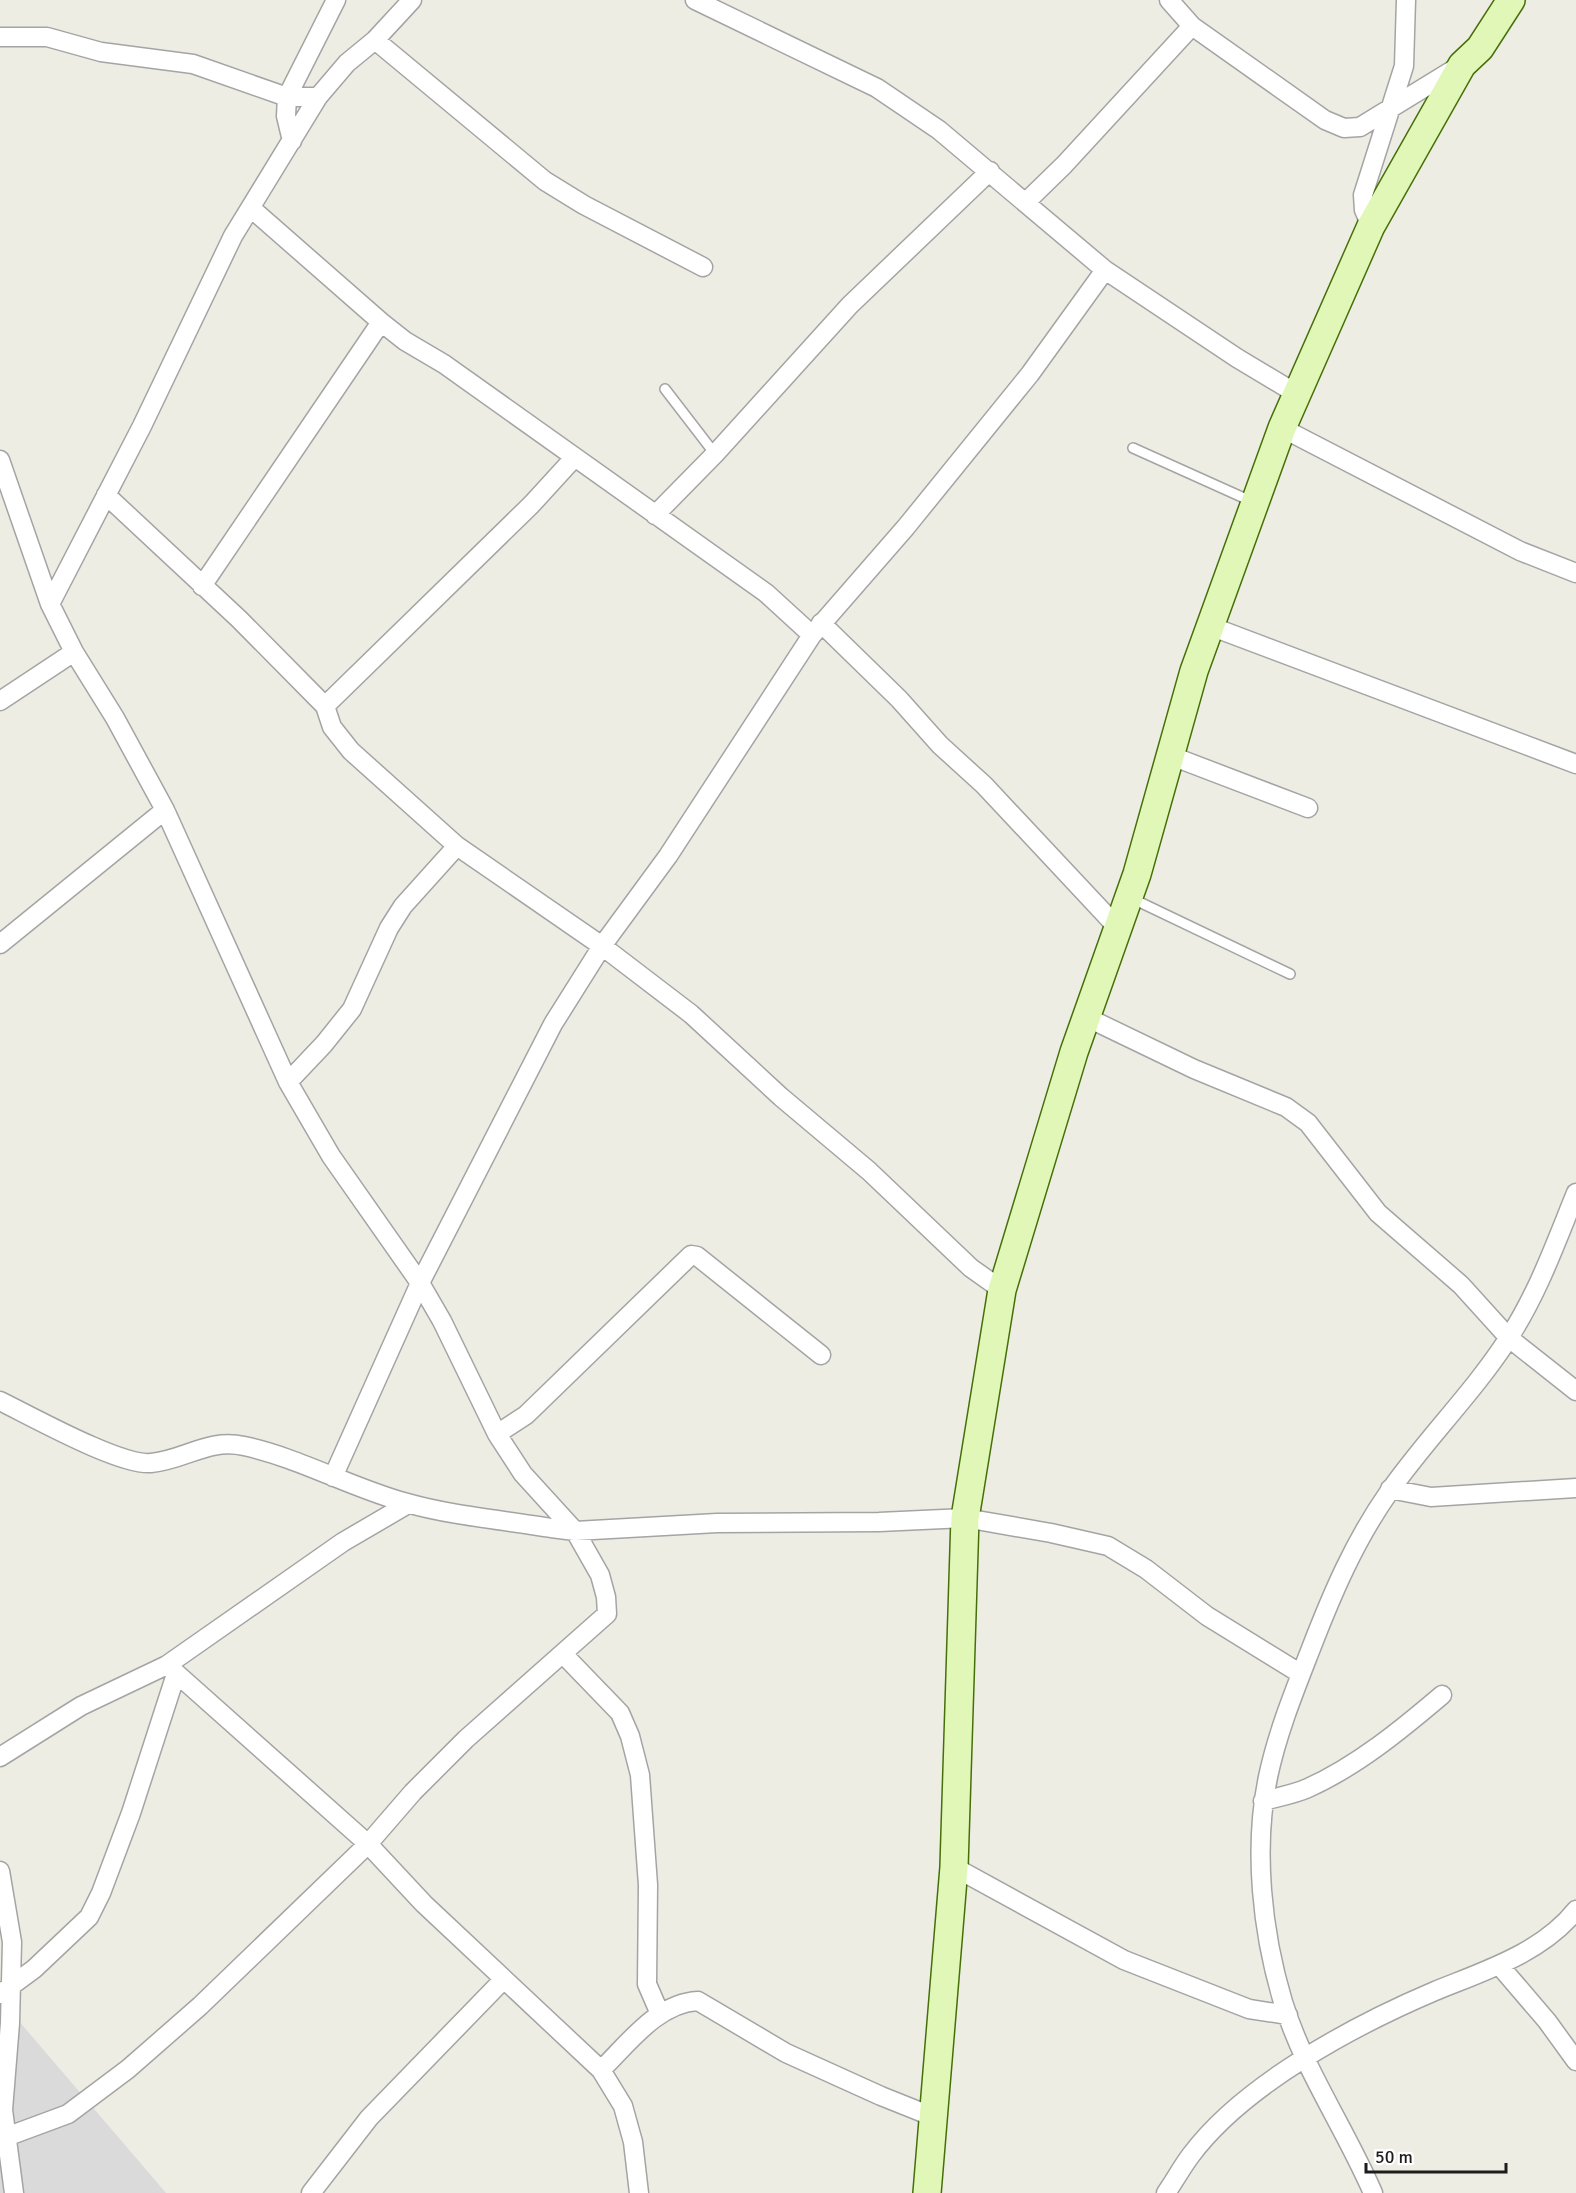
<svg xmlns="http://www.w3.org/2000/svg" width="1576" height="2193" viewBox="0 0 1576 2193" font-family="Signika,sans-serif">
<rect width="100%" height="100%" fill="#eeede3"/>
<path fill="#dbdada" d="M0 1999 166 2193H0Z"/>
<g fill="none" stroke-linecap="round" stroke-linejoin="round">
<g stroke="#a4a4a4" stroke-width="12">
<path id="lane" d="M665 389 715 454
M1133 448 1253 502
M1131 898 1290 974"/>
</g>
<g stroke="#a4a4a4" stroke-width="21">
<path id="street" d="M695 0 877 88 939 130 1105 270 1237 358 1297 394
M1169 0 1192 26 1325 120 1344 128 1360 127 1461 65
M0 37H47L101 52 193 64 287 97H318
M375 40 545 181 584 205 703 267
M292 141 286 116 287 97 336 0
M1026 202 1064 165 1192 26
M252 209 381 322 405 341 444 364 766 593 812 635
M1371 226 1364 210 1363 195 1404 66 1406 0
M1282 428 1520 551 1576 573
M574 458 531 505 325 706 332 727 351 751 457 846 602 946 691 1014 781 1097 869 1171 971 1268 1002 1290
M0 460 50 604 74 652 115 718 165 810 288 1082 331 1156 420 1283 442 1321 497 1434 523 1474 575 1531 600 1575 606 1597 607 1614 466 1739 413 1792 368 1844 200 2006 128 2069 68 2114 6 2137
M106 495 239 619 325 706
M655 515 715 454 850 305 990 171
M202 586 381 322
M50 604 142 426 233 236 318 97 347 63 375 40 412 0
M821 623 899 699 940 745 984 785 1117 927
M1210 626 1576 764
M0 701 74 652
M1169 755 1308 808
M0 944 165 810
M1086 1017 1194 1069 1286 1107 1308 1123 1378 1213 1461 1285 1509 1338 1576 1391
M288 1082 324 1044 352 1009 389 928 403 906 457 846
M0 1401C31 1416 120 1466 151 1463 185 1460 208 1438 244 1446 300 1458 351 1488 407 1503 453 1516 504 1520 551 1528L575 1531 717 1523 879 1522 965 1518 1051 1533 1108 1546 1146 1569 1207 1616 1301 1674
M497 1434 526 1415 691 1255 697 1256 821 1355
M333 1477 420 1283 553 1024 602 946 668 856 812 635 906 527 1030 374 1105 270
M1390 1489 1431 1497 1576 1488
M563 1654 620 1713 630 1736 640 1775 648 1885 647 1984 660 2014
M167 1665 368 1844 424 1904 601 2070 623 2106 633 2142 639 2193
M0 1757 81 1706 167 1665 343 1542 408 1504
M1263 1801C1278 1797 1295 1794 1308 1788 1357 1766 1402 1729 1442 1695
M954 1867 1124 1960 1249 2009 1288 2015
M0 1871 12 1942 10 2023 3 2110 14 2193
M1499 1965 1547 2021 1576 2061
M0 1994 34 1969 89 1917 101 1893 131 1813 176 1674
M601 2070C628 2044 657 2003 698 2001L786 2053 881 2096 931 2116
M311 2193 369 2118 503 1980
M1166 2193C1175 2180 1182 2167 1191 2155 1244 2084 1355 2025 1435 1991 1484 1971 1542 1953 1576 1910
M1373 2193C1345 2128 1304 2070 1283 2002 1262 1932 1253 1849 1268 1777 1277 1734 1294 1692 1310 1651 1332 1594 1354 1542 1389 1492 1426 1439 1473 1393 1508 1339 1538 1293 1556 1242 1576 1193"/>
</g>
<g stroke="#457008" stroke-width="30">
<path id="secondary" d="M927 2193 954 1867 965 1518 1002 1290 1074 1052 1137 874 1194 671 1282 428 1371 226 1462 65 1480 48 1511 0"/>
</g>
<use href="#lane" stroke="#fff" stroke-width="9"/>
<use href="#street" stroke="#fff" stroke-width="18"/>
<use href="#secondary" stroke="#e1f7b7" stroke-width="27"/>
</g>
<path d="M1366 2163v9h140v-9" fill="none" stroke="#1d1d1d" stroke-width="3"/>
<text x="1375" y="2163" font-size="18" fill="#1d1d1d" stroke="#ffffff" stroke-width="4.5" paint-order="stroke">50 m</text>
</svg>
